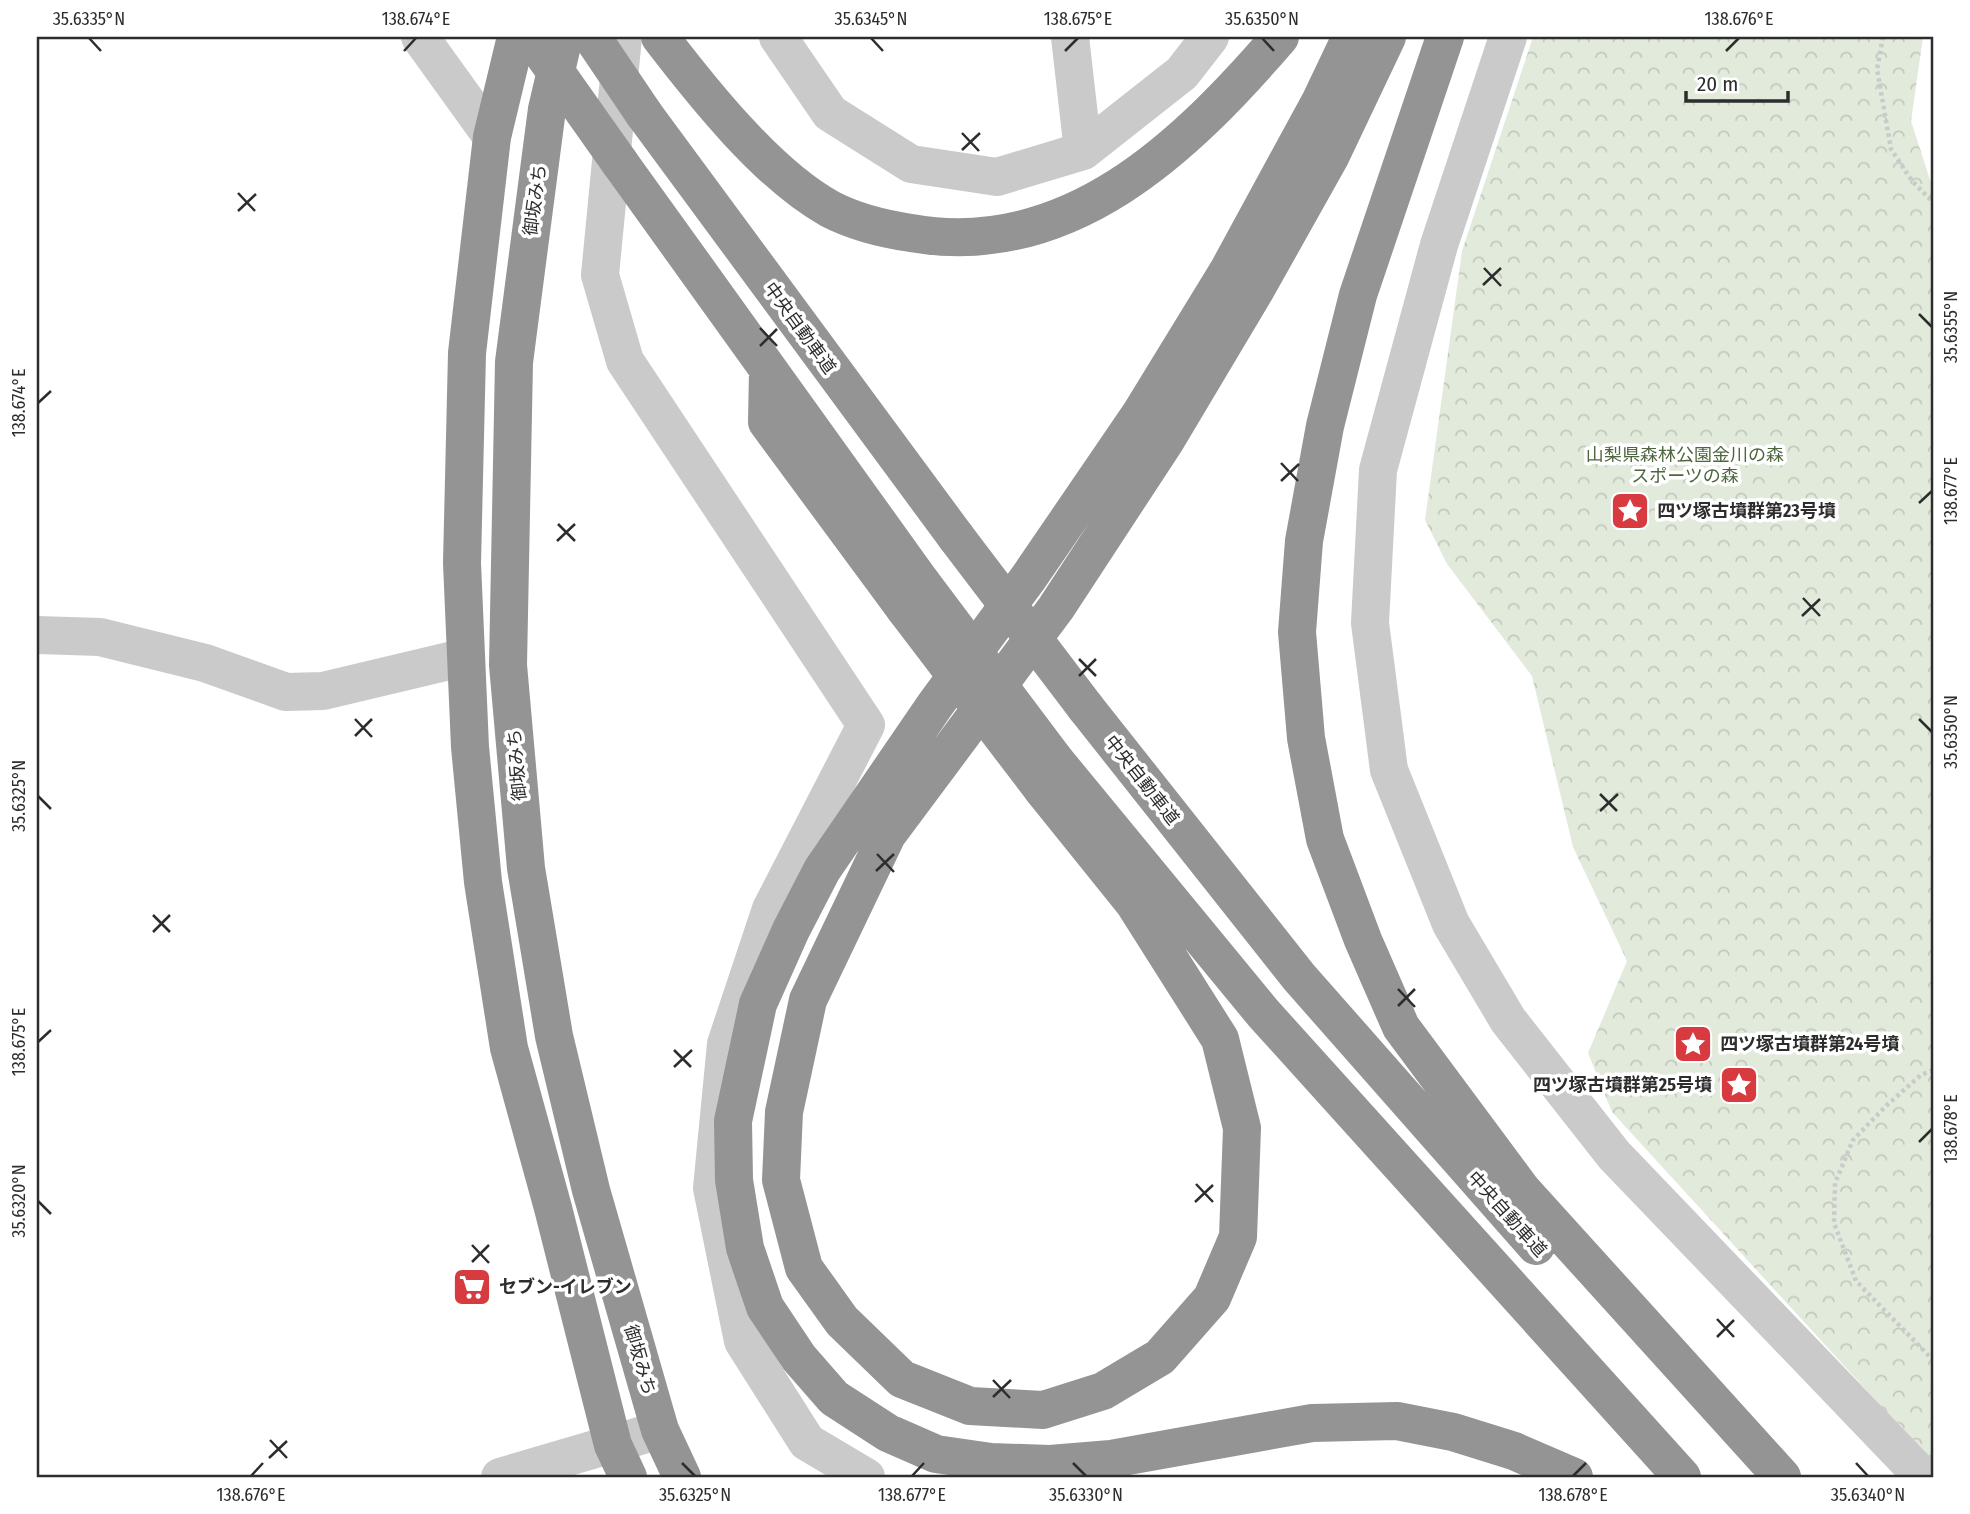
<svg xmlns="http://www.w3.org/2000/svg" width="1970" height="1514" viewBox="0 0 1970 1514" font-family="'Fira Sans Condensed','Noto Sans JP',sans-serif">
<defs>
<pattern id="park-crowns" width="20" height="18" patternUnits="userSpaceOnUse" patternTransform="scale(1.75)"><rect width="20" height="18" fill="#e2eadc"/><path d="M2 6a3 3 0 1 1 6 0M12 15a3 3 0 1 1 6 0" fill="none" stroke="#c2c9bd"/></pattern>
</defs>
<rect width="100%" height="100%" fill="#fff"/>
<path fill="url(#park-crowns)" d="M1533 37H1923L1911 121 1933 189V1463L1612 1112 1588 1053 1627 961 1573 847 1532 676 1447 564 1425 520 1462 251Z"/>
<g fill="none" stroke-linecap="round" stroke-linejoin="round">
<path stroke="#cacaca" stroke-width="4.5" stroke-dasharray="3.5 3.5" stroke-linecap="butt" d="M1883 37 1877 69 1891 149 1912 181 1933 202
M1933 1070 1921 1075 1887 1105 1853 1140 1835 1183 1834 1223 1856 1281 1933 1360"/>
<path stroke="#cacaca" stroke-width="38" d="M420 37 492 137
M623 37 600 275 625 361 866 725 771 909 726 1044 712 1188 743 1341 807 1442 866 1477
M778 37 830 113 911 164 997 177 1083 151 1182 73 1210 37
M1070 37 1083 151
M1508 37 1439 245 1378 470 1370 623 1389 770 1451 924 1508 1020 1614 1155 1923 1477
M37 635 100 637 205 663 286 692 323 691 466 657
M500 1477 660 1430"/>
<path stroke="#949494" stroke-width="38" d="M516 37 492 137 467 353 462 563 470 747 483 882 509 1048 553 1208 613 1445 628 1477
M564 37 547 109 514 362 508 665 526 868 554 1036 591 1190 660 1430 682 1477
M660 37C703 93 768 175 830 209 855 222 884 229 911 233 1069 261 1186 146 1280 37
M1351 37 1321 100 1228 271 1141 413 1029 577 935 705 822 870 791 930 758 1004 733 1121 734 1180 745 1248 765 1307 799 1358 834 1398 888 1433 936 1454 991 1462 1050 1464 1111 1459 1312 1423 1397 1421 1453 1432 1514 1451 1574 1477
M1445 37 1358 295 1325 426 1304 541 1297 632 1306 738 1325 839 1363 940 1401 1027 1522 1190 1782 1477
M644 114 956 537
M620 163 921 582
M768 371 767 422 905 609
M1086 708 1299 977 1536 1246
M1054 759 1263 1013 1682 1477
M1043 790 1134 903 1220 1039 1242 1128 1238 1237 1212 1298 1160 1357 1103 1391 1043 1410 970 1406 902 1379 842 1321 804 1268 781 1180 784 1112 808 1000 887 835 1056 608 1166 440 1256 289 1330 157 1387 37"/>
<path stroke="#949494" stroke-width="38" d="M531 37 620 163
M592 37 644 114
M956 537 1086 708
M921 582 1054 759
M905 609 1043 790"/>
</g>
<path fill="none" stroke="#2d2d2d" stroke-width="2.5" d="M89 38 101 51M871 38 883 51M1262 38 1274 51M404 51 416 38M1065 51 1078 38M1726 51 1739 38M962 133 979 151M962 150 980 133M238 193 255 211M238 211 256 194M1484 268 1501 286M1483 285 1501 268M1919 314 1932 327M760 328 777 346M760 346 777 329M38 403 51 391M1281 463 1298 481M1281 481 1299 464M1919 503 1932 491M558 524 575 541M557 541 575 524M1803 598 1820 616M1802 616 1820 599M1079 659 1096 676M1079 676 1096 659M355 719 372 737M1919 719 1932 732M355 736 372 719M1600 794 1617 811M38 796 51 809M1600 811 1618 794M877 854 894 872M876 871 894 854M153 915 170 932M153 932 170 915M1398 989 1415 1007M1398 1006 1415 989M38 1042 51 1030M674 1050 691 1067M674 1067 692 1050M1919 1142 1932 1129M1196 1184 1213 1202M38 1201 51 1214M1195 1202 1213 1185M472 1245 489 1263M472 1262 489 1245M1717 1319 1734 1337M1717 1337 1734 1320M993 1380 1010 1398M993 1397 1011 1380M270 1440 287 1458M269 1458 287 1441M682 1463 695 1476M1073 1463 1086 1476M1856 1463 1868 1476M251 1476 263 1463M912 1476 924 1463M1573 1476 1586 1463"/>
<defs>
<g id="sight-square" transform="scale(2.0125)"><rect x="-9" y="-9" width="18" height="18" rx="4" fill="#d83b3f" stroke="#fff"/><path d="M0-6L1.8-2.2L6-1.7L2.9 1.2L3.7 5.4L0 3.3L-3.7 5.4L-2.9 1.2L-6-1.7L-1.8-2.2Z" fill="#fff"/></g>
<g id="supermarket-square" transform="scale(2.0125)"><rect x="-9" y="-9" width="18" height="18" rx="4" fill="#d83b3f" stroke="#fff"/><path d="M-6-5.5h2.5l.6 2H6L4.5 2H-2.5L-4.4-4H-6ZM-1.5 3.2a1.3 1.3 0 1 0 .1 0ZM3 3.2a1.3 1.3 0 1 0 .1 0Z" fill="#fff"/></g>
</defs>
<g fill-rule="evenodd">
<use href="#sight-square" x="1630" y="511"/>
<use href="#sight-square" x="1693" y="1044"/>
<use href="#sight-square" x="1739" y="1085"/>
<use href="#supermarket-square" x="472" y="1287"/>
</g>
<g text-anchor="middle" stroke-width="7" stroke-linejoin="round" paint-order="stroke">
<g font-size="18" fill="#2d2d2d" stroke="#fff">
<text transform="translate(535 200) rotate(-82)" y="6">御坂みち</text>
<text transform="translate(800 328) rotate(54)" y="6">中央自動車道</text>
<text transform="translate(517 765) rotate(-95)" y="6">御坂みち</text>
<text transform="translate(1142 780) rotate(52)" y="6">中央自動車道</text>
<text transform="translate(1507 1214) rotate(48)" y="6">中央自動車道</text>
<text transform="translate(640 1360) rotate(74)" y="6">御坂みち</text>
</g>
<g font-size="18" fill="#4e653e" stroke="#fff">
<text x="1685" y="461">山梨県森林公園金川の森<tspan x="1685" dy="21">スポーツの森</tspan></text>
</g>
<g font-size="18" font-weight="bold" fill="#2d2d2d" stroke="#fff" text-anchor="start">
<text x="1657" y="517">四ツ塚古墳群第23号墳</text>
<text x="1720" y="1050">四ツ塚古墳群第24号墳</text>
<text x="1712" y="1091" text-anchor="end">四ツ塚古墳群第25号墳</text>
<text x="499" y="1293">セブン-イレブン</text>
</g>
</g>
<rect width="1970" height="1514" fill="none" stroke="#ffffff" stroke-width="77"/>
<path d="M1686 91v10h102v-10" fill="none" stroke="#2d2d2d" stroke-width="3.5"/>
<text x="1697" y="91" font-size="21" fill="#2d2d2d" stroke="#ffffff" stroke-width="5" paint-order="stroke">20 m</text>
<rect x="38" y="38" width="1894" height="1438" fill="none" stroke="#2d2d2d" stroke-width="2.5"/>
<g font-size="18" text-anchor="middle" fill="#2d2d2d">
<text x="89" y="25">35.6335°N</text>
<text x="416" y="25">138.674°E</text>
<text x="871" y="25">35.6345°N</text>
<text x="1078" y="25">138.675°E</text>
<text x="1262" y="25">35.6350°N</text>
<text x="1739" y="25">138.676°E</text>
<text transform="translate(1951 327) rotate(-90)" y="6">35.6355°N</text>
<text transform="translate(19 403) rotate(-90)" y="6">138.674°E</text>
<text transform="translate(1951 491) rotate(-90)" y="6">138.677°E</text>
<text transform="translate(1951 732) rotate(-90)" y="6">35.6350°N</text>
<text transform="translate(19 796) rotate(-90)" y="6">35.6325°N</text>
<text transform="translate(19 1042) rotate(-90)" y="6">138.675°E</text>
<text transform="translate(1951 1129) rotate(-90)" y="6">138.678°E</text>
<text transform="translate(19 1201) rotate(-90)" y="6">35.6320°N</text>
<text x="251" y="1501">138.676°E</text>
<text x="695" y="1501">35.6325°N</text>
<text x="912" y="1501">138.677°E</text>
<text x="1086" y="1501">35.6330°N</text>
<text x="1573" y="1501">138.678°E</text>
<text x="1868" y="1501">35.6340°N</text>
</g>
</svg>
